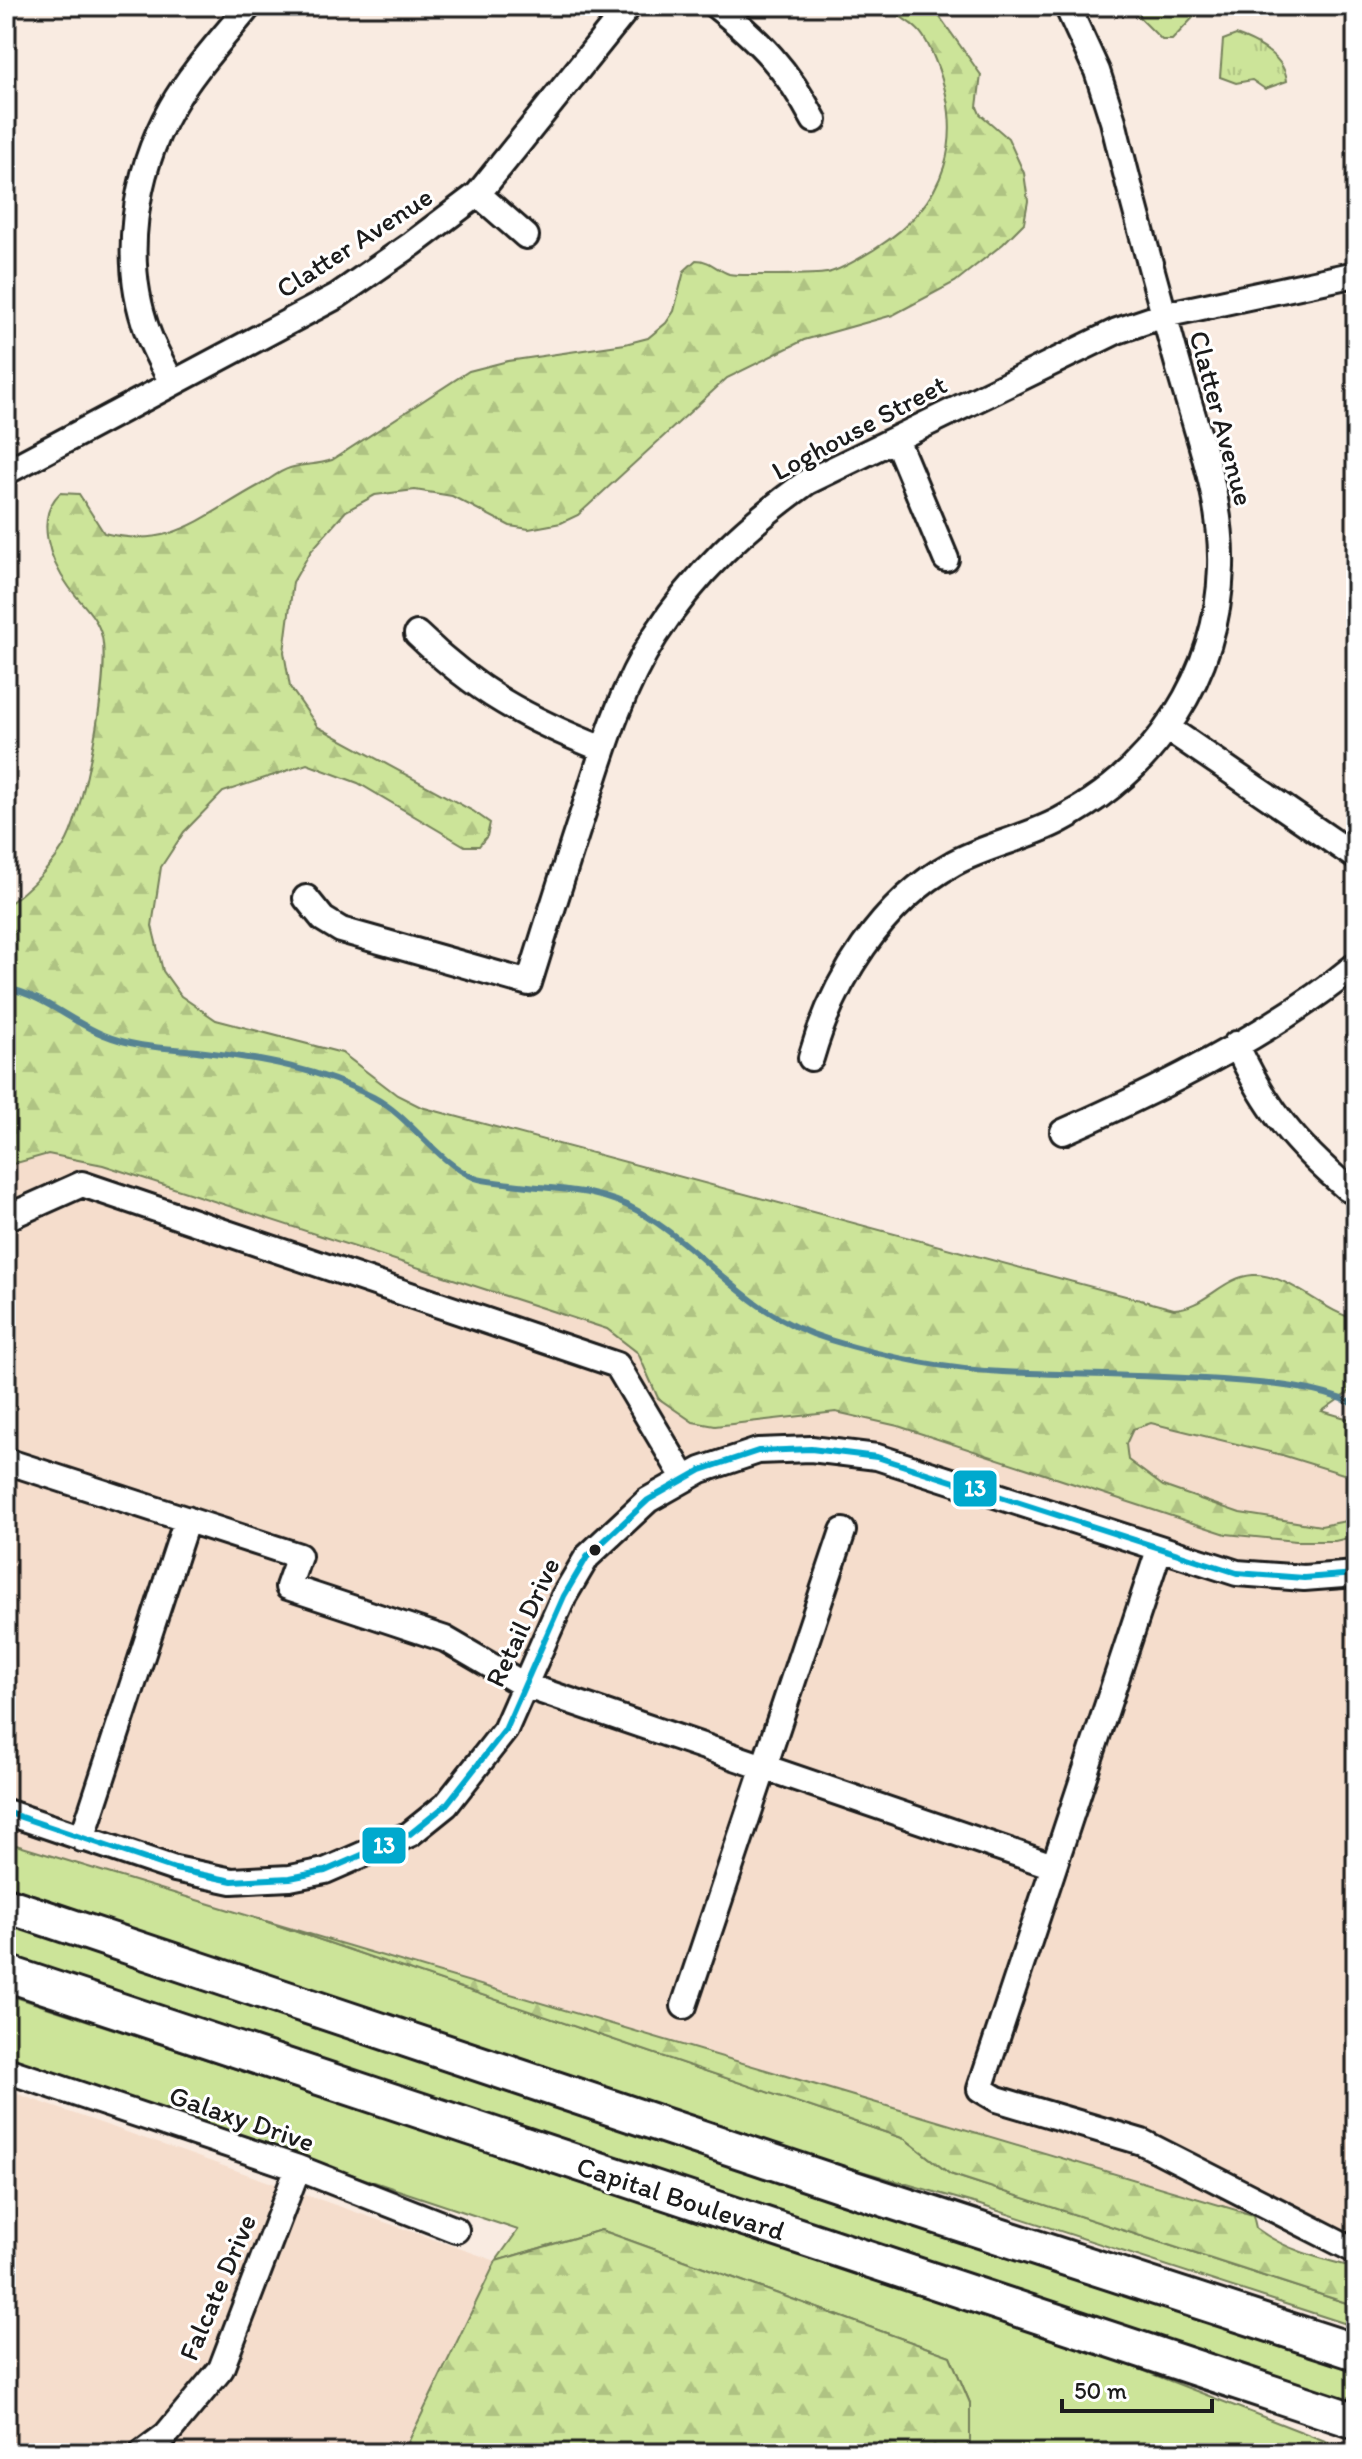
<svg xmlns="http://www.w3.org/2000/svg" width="1362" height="2459" viewBox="0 0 1362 2459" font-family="Itim,sans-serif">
<defs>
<pattern id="forest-firs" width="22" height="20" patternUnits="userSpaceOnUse" patternTransform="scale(2)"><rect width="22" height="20" fill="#cce499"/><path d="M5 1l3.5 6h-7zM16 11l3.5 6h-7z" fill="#afc383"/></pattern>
<pattern id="park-tufts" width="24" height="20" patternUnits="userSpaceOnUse" patternTransform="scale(2)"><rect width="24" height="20" fill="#cce499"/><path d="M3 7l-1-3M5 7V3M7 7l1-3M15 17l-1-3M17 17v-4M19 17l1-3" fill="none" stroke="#afc383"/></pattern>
</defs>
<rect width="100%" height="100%" fill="#f9ebe1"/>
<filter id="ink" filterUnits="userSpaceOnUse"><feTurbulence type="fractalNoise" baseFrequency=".0125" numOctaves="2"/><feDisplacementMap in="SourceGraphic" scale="16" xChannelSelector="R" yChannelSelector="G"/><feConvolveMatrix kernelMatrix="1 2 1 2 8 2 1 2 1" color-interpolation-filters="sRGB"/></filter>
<g filter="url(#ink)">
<path fill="#f5ddcc" d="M6 1023 1356 1421V2245L6 1843Z
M6 2090 496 2261 403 2453H6Z"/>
<path fill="#cce499" stroke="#74805a" stroke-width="2" d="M1128 6H1201V9L1172 40H1162Z
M6 1842 259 1919 905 2139 950 2174 1356 2306V2327L977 2204 812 2157 6 1891Z
M6 1920 1356 2367V2408L6 1958Z
M6 1994 1054 2336 1356 2453H970V2403L950 2356 601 2230 496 2261 518 2230 6 2059Z"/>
<path fill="url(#forest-firs)" stroke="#74805a" stroke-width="2" d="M889 6H932L981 75 977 107 980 114 1008 138 1024 173 1028 201 1024 223 1003 244 955 282 893 315 804 340 727 378 578 515 561 523 529 529 510 526 452 496 415 490 375 495 346 511 311 551 293 582 284 652 290 687 318 727 473 811 490 823 487 836 479 846H465L358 783 307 764 223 792 184 832 161 867 152 926 163 971 181 996 216 1020 342 1053 397 1095 421 1107 1174 1309C1205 1308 1222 1277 1253 1275 1291 1274 1321 1311 1356 1319V1387L1322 1411 1356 1421V1478L1282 1455 1151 1423 1133 1429 1126 1444 1128 1460 1163 1486 1240 1513 1321 1526 1356 1519V1536L1335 1541H1296L1226 1534 898 1426 836 1412 715 1426 693 1422 658 1398 638 1353 607 1329 103 1165 48 1154 6 1166V906C27 891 55 864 67 840 85 804 110 675 102 637 97 615 81 604 69 587 50 561 34 518 60 493L79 494 104 533C172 550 201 517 258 486 268 481 279 471 290 468 304 464 318 465 332 460L469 371 508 361 625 344 648 338 666 323 674 311 684 271 696 260C710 260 717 270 729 274 737 276 817 275 827 273 842 270 862 257 875 249 947 204 967 138 935 60 931 50 925 36 917 29 908 20 896 16 889 6Z
M259 1919 1253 2215 1256 2228C1285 2250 1321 2259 1356 2268V2306L950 2174 905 2139Z
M601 2230 950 2356 970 2403V2453H403L496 2261Z"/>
<path fill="url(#park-tufts)" stroke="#74805a" stroke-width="2" d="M1236 35C1258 43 1285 57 1287 81L1265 89 1252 80 1236 83 1220 77 1223 40Z"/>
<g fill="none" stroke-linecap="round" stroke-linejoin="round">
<path stroke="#578392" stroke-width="6" d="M6 988C43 995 70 1021 104 1035 135 1048 171 1048 205 1052 263 1059 320 1069 373 1097 411 1117 435 1161 475 1178 486 1182 500 1182 511 1184 556 1190 598 1188 638 1211 710 1253 743 1314 830 1340 886 1357 943 1369 1002 1372 1075 1375 1147 1375 1221 1380 1265 1383 1316 1386 1356 1405"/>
<g stroke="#1c1c1c" stroke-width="30">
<path id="minor" d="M716 6C761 42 787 69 814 120
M478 194 526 236
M172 383C164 367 154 350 148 333 121 261 134 174 171 108 192 71 222 39 249 6
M896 439 946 559
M6 472 337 296 412 244 478 194 629 6
M417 634C477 692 527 719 603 749
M1169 729 1356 857
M306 898 323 919 341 930 529 983C547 925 565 867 584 810 603 750 621 689 655 636 695 573 747 525 807 482L1117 331 1164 315 1356 274
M1236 1044C1266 1109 1294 1143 1348 1189
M811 1058C833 981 881 903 954 863 987 845 1027 838 1060 820 1156 770 1218 675 1221 567 1223 500 1198 436 1180 372 1157 289 1133 205 1113 121L1097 71 1067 6
M1063 1132C1161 1089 1273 1033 1356 965
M6 1218 82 1184 617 1365 685 1479
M6 1461 299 1556 288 1587 445 1639 524 1685 1053 1866
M1159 1550 980 2089 997 2099 1142 2142 1356 2251
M6 1812 175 1869 232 1881 290 1878 325 1871 410 1834 446 1805 505 1730 564 1596 587 1557 648 1500 701 1470 758 1451 811 1449 877 1457 1237 1573 1304 1578 1356 1574
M82 1839 187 1519
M684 2006 843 1531
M6 2070 298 2168 456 2230
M142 2453 166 2435 221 2369 298 2168"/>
</g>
<g stroke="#1c1c1c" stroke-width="40">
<path id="highway" d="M6 1905 845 2186 1356 2352
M6 1973 1356 2421"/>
</g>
<use href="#minor" stroke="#fff" stroke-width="24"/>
<use href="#highway" stroke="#fff" stroke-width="34"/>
<g stroke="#fff" stroke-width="12">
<path id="bus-1" d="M6 1812 175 1869 232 1881 290 1878 325 1871 410 1834 446 1805 505 1730 564 1596 587 1557 648 1500 701 1470 758 1451 811 1449 877 1457 1237 1573 1304 1578 1356 1574"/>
</g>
<use href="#bus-1" stroke="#00a9ce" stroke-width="6"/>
</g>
</g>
<circle fill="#1c1c1c" stroke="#fff" stroke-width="3" cx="595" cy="1550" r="7"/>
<g text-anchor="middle" stroke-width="6" stroke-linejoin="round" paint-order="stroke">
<g font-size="28" fill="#1c1c1c" stroke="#fff">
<text transform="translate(354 242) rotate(-33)" y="10">Clatter Avenue</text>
<text transform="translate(1222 418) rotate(75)" y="10">Clatter Avenue</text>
<text transform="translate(859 427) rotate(-28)" y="10">Loghouse Street</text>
<text transform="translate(522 1622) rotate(-65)" y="10">Retail Drive</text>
<text transform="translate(242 2118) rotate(19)" y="10">Galaxy Drive</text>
<text transform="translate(681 2198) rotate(18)" y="10">Capital Boulevard</text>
<text transform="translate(217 2287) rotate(-67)" y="10">Falcate Drive</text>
</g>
</g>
<g stroke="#fff" stroke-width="3">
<rect x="952" y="1469" width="46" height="39" rx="8" fill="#00a9ce"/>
<rect x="361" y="1826" width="46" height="39" rx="8" fill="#00a9ce"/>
</g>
<g font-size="22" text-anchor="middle" font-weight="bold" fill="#fff">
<text x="975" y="1496">13</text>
<text x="384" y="1853">13</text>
</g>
<rect width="1362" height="2459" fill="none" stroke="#fff" stroke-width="32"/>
<rect x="16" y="16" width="1330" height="2427" fill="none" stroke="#1c1c1c" stroke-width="3" filter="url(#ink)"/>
<path d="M1062 2399v12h150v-12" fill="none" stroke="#1c1c1c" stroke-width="4"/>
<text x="1074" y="2399" font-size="24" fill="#1c1c1c" stroke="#ffffff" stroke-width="6" paint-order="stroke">50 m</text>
</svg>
